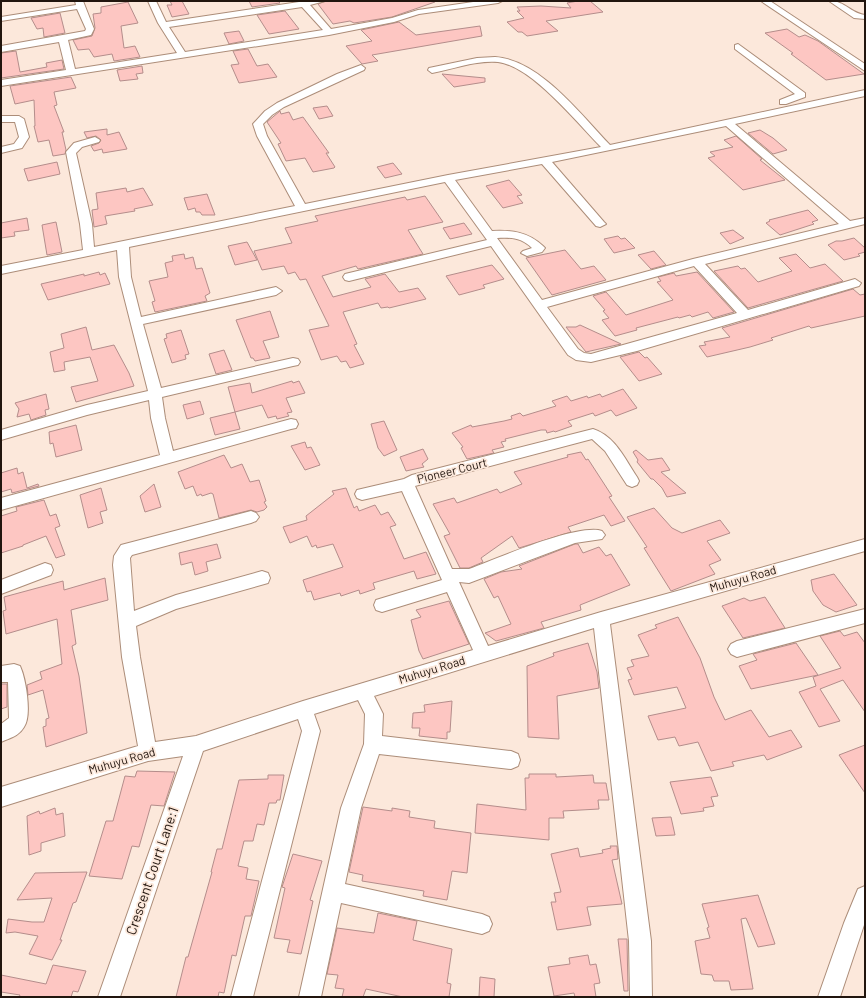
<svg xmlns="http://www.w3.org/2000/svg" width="866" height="998" viewBox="0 0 866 998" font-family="Barlow,sans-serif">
<rect width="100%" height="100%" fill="#fce8db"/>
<path fill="#fdc6c2" stroke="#b48d8b" d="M170 1H182L189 14 172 17 167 5H172Z
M249 1H278L280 3 252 7Z
M326 1H435V2L392 17 354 23 350 21 333 24 318 4Z
M578 1H590L603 12 546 21 558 31 527 36 522 32H518L507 22 524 18 517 11H520L517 7 541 6 571 8 567 3Z
M128 2 138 23 121 26 124 48 135 46 140 57 114 61 112 54 94 57 89 49 78 50 73 40 92 36 95 28 93 14 101 13V7Z
M285 11 299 29 269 34 257 15Z
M60 13 65 33 44 37 43 28 37 29 31 18Z
M399 22 416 35 480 26 482 36 372 55 378 61 362 64 346 46 372 41 361 30Z
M787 29 799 37 805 35 818 41 864 74 826 80 791 54 793 53 765 33Z
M239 31 244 41 229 44 224 33Z
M248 49 257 66 268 64 277 77 239 83 231 65 239 64 233 51Z
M16 51 20 72 47 67 46 63 62 60 64 69 1 78V53Z
M142 66 143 73 136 74 138 79 120 81 117 70Z
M442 74 485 78V82L454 87Z
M71 77 76 88 54 92 57 105 54 106 64 132H62L66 150 65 154 53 156 49 140 38 142 34 126H35L34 100 15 104 10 86Z
M327 106 333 116 319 119 313 108Z
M280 111 281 114 289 112 293 120 303 117 329 153H326L335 167 334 168 313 172 305 158 286 161 278 144 281 143 267 122Z
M107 129V135L119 132 127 149 103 153 102 149 94 151 91 146 99 143 101 140 96 136 87 138 84 132Z
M760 130 773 138 787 150 773 154 748 133Z
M736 136 762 159 760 160 785 180 743 190 708 158 715 156 710 152 733 147 724 140Z
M57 162 60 174 28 181 24 169Z
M393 163 402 174 385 178 377 167Z
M509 180 522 195 517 196 523 203 503 208 486 186Z
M126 188 127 192 143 188 153 205 134 209 135 211 105 216 107 224 94 227 92 210 98 209 96 193Z
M207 194 215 215H202L200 212H196L195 208 188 210 184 198Z
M425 196 443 222 408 230 423 254 358 269 356 266 322 276 333 297 371 287 365 279 385 274 399 292 418 288 426 299 389 308 388 307 381 308 378 303 343 312 357 344 354 345 364 364 350 368 346 361 341 362 337 356 321 360 309 330 329 326 306 279 300 280 295 272 288 274 284 266 262 270 254 251 292 243 285 228 318 221 315 216 405 197 407 200Z
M808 210 818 220 812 222 814 224 780 235 766 223 770 221 769 220Z
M27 218 29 230 14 232 15 236 1 238V223Z
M56 222 62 252 47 255 42 225Z
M464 223 472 234 450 239 443 228Z
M733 230 744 238 730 244 720 233Z
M618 236 621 239 625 238 635 248 614 253 604 239Z
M854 238 865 248V252L858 254 860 256 844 260 828 245 836 241H842Z
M247 242 257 260 235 265 228 246Z
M565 250 581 269 594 266 606 280 552 295 526 258Z
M654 251 666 265 651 269 638 255Z
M184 254 185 259 193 257 196 269 202 268 210 293 205 296 207 301 155 312 152 302 155 301 149 281 168 277 165 263 173 261 172 256Z
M796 254 810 268 825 264 843 281 748 308 714 271 738 266 741 269 745 268 758 282 792 271 779 258Z
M492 265 504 279 483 285 485 288 459 295 446 276Z
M99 272 100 275 105 273 110 284 48 300 41 284 84 274V276Z
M697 272 734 312 713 318 708 312 692 317 690 315 679 318 678 317 636 328 637 330 615 336 602 320 609 318 603 311 605 310 593 296 606 292 626 315 673 300 657 282 661 281 658 277 674 273 676 276Z
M853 289 860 295 865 294V316L811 328 809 326 771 338 773 340 750 347 707 357 699 346 706 345 704 342 730 337 722 328Z
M270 311 279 337 263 341 270 358 255 361 253 358H251L236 320Z
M580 325 619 343 621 344 586 352 566 327H576Z
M86 327 92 350 114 345 129 373 134 386 76 402 71 387 98 381 90 357 64 362 65 370 54 372 50 352 64 348 61 334Z
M181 330 189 354 185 355 186 359 172 363 164 339 167 338 166 334Z
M224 350 232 370 216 374 209 354Z
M639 352 645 358 647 357 662 374 639 381 620 357Z
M292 381 293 383 299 381 305 393 286 398 292 412 287 413 289 416 277 419 276 416 268 418 262 405 235 412 228 387 250 383 252 393Z
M623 389 637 408 616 416 611 410 595 416 593 413 568 421 572 426 555 432 554 431 547 433 546 430H541L505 439 506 441 501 442 504 447 492 450 494 453 467 459 461 448 463 447 452 433 471 425 472 427 504 421 512 419 511 416 520 413 523 416 556 406 552 401 567 396 571 401 587 396 588 398 600 394 602 397Z
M46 394 49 409 45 410 46 415 31 420 29 414 17 417 19 409 15 403Z
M200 401 204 414 187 419 183 405Z
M235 412 240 429 215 435 210 418Z
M384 421 397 450 384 456 378 448 371 424Z
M76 425 82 450 56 457 53 443 50 444 49 432Z
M305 442 307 448 311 447 320 465 305 470 291 446Z
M423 449 428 459 422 464 424 467 406 471 400 457Z
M636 450 648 460 662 458 670 470 661 472 686 493 667 497 662 488 653 479H651L637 462 638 460 633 452Z
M581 452 586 460 588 459 612 496 609 497 625 521 611 526 604 515 568 527 571 532 519 548 512 536 481 558 483 562 469 568H460L444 536 450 534 433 504 454 498 457 503 497 489 500 493 522 484 514 472 568 457 567 455Z
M224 455 231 468 242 464 250 482 259 480 266 501 264 502 267 507 264 510 257 512 251 510 219 518 213 494 211 493 202 496 201 494 197 496 193 486 185 489 178 472Z
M17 468 18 474 23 472 27 488 38 484 39 486 12 493 11 489 1 492V473Z
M154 484 161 507 145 512 140 496Z
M101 488 107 510 100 512 103 523 88 528 80 495Z
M346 488 354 508 357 506 359 511 375 505 381 515 388 512 396 525 390 527 404 559 426 552 436 574 417 579 414 571 373 583 375 589 360 594 359 590 341 596 340 593 314 600 311 591 307 592 303 580 343 567 333 544 317 548 316 545 312 547 307 536 290 543 283 527 307 520 306 516 334 494 332 491Z
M44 500 50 516 56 514 60 526 55 528 65 555 56 558 46 536 23 545V546L1 553V516L17 511 16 507Z
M654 508 672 528 682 533 720 520 730 533 707 541 721 560 709 565 715 574 671 591 644 548 647 547 627 517Z
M217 544 221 558 206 562 208 571 195 575 192 562 181 565 179 553Z
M575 544H578L583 553 599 547 606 556 611 554 630 585 580 605 581 610 541 622 544 628 496 641 485 633 511 624 498 596 494 598 484 579 501 572 522 569 519 566Z
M834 574 857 605 836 612 823 605 813 591 811 580Z
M105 578 108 600 71 610 76 644 72 646 79 676 87 733 46 747 43 727 46 726V719L49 718 43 690 28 695 27 685 42 679 40 672 62 664 57 619 6 634 3 611 6 610 4 597 63 581 64 590Z
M765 597 785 628 743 638 722 606 744 598 750 601Z
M449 601 469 644 423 659 419 651 411 620 421 617 416 610Z
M678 617 700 658 714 697 725 720 751 710 769 737 791 730 802 747 767 760 764 755 732 762 734 766 711 771 698 742 679 746 675 737 658 740 648 716 686 708 677 687 634 695 628 680 632 679 627 668 634 666 631 660 649 656 638 635 657 628 655 625Z
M840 631 844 636 857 632 865 643V712L843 680 820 689 840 721 819 727 799 692 816 686 813 677 841 668 820 636Z
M588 643 597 672 599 688 557 696 559 739 528 737 527 666 554 656 553 653Z
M796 643 818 675 751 689 739 666 757 660 753 654Z
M1 684H7V707L1 709Z
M452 701 450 732H447V739L419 736 420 728H412L413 713 425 712 424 705Z
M865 745V793L839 755Z
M137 771 175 772 164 806 151 805 139 847 132 846 122 879 89 876 106 821H113L125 776 135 777Z
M529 774H556V777L593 775 594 783H606L609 800H598L599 809 563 811 564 818H549V840L475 833 477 804 526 810 525 778H529Z
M268 775H284L280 800H277L276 803H269L264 825 257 824 253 841H244L238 866 248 868 246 879 259 881 251 916H245L236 956 232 955 224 993 219 992 218 997H176L186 957H188L212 872H211L217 849H222L239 780 268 779Z
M711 777 718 796 711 797 714 806 703 808 704 811 681 814 670 782Z
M363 807 392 811V808L410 811 409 817 435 821 434 828 471 833 467 873 452 871 447 900 423 896 424 891 362 881 363 875 349 872Z
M55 808 56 815 63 813 65 836 41 843V851L29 855 27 816 39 811 40 814Z
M671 817 675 835 656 836 652 818Z
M610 846H617L618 859 612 860 622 904 587 907 591 925 557 930 551 902H556L554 893 561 892 551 854 578 848 580 857 603 853 602 850 611 848Z
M293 854 322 861 310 900 313 901 301 954 287 952 290 940 274 938 285 888 282 887Z
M87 872 76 902 73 903 60 940H62L52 960 29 954 38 936 15 932 6 933 8 919 32 922H44L52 898 17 900 35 873Z
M758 895 775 944 758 947 746 918 741 919 753 989 731 990 729 981H714L712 975 701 974 695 941 710 938 707 928 709 927 702 904Z
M378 913 417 921 413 940 452 949 447 983 451 984 449 997H403L366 989 363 997H342L344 989 335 988 338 975 327 974 337 928 374 933Z
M618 939H627L628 991H624Z
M588 955 590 965 596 964 600 983 594 984 596 997H575L574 993 554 996 548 967 570 964 569 958Z
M53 965 86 971 78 992 73 991 71 997H19L20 995 1 992V975L46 984Z
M480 977 495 979 494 997H479Z"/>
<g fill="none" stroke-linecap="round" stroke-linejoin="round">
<g stroke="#ac8d79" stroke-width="2">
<path id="minor" d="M75 1H83L94 29 91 35 68 40 75 69 177 53 158 23 148 1H156L166 22 299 2 298 1H325L310 5 331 29 392 18 418 10 480 1H502L498 3 419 14 394 22 329 35 1 86V80L66 70 59 42 1 52V46L85 31 86 29 77 9 1 21V17L76 5ZM302 7 323 30 185 52 169 27Z
M761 1H770L865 64V71Z
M829 1C846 1 850 13 865 15V19L854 18Z
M738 44 805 93V97L786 104H780V100L795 94 735 49V45Z
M495 57C540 60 581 115 610 145L865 90V96L735 124 850 221 865 218V224L705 264 748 310 855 279 861 283 859 286 637 351 591 362 576 360 568 355 491 246 349 281 345 280 343 277 345 274 487 240 445 182 129 247 131 277 141 317 276 287 282 291 276 295 143 324 161 388 293 358 298 359 300 362 298 365 293 366 162 397 165 418 173 451 291 419 296 420 298 424 296 428 291 429 1 510V498L160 455 151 418 149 400 87 415 1 440V430L87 405 148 391 119 277 117 250 1 274V266L83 250 80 224 66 152 74 143 95 137 100 140 99 142 82 147 76 153 92 224 94 247 295 206 257 136 253 124 265 111 277 103 337 74 361 65 365 68 364 70 284 107 272 115 263 124 267 136 305 204 448 175 601 147C578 124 532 66 498 62 477 60 453 69 432 73L428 70 429 68 477 58ZM726 126 839 224 693 259 542 300 497 238C511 237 522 238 532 248L523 251 521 253 527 256 542 252 545 248 543 246C528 232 512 230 492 231L455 180 542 164 596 226 600 227 606 224 604 222 552 162ZM694 266 737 313 591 354 584 353 578 349 547 307Z
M1 116H19L24 119 29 137 22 148 1 153V147L14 144 19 137 15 122H1Z
M593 429C615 436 625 459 637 477L639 481 637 485 632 487 627 485 605 451 592 439 415 486 452 569H469C496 559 578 523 602 531L605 535 602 539 575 543 469 583 459 582 488 646 601 612 865 539V551L610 624 651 941 652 997H630L629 941 594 628 374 696 383 714 382 736 511 751 518 754 520 760 518 766 511 769 379 754 361 808 345 884 482 914 489 917 492 924 489 931 482 934 341 903 321 997H299L341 808 364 744 365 714 358 700 314 714 320 731 253 997H231L302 731 298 719 203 751 120 997H98L183 756 148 761 1 807V787L138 746 122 657 113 565 114 556 121 545 251 511 256 513 259 517 256 521 251 523 132 555 130 558 134 611 176 595 262 571 268 573 270 578 268 583 176 609 136 626 140 657 155 742 196 736 303 701 473 650 447 592 382 612 376 610 374 605 376 600 442 580 402 491 362 500 357 498 355 494 357 490 404 479 412 475Z
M45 563 51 565 53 570 51 575 1 594V580Z
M865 609V623L737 657 731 654 728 649 731 644 737 641Z
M14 664 20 666C26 679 32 716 24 727 19 736 10 738 1 742V724L9 718 8 682H1V666Z
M865 886V922L840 997H818L844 923 858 889Z"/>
</g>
<use href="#minor" fill="#fff" fill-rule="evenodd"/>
</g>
<g text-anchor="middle" stroke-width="3.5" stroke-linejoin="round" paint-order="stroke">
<g font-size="12" fill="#21150e" stroke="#fce8db">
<text transform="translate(452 471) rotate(-14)" y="4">Pioneer Court</text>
<text transform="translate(743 579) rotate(-16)" y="4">Muhuyu Road</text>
<text transform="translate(432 670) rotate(-17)" y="4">Muhuyu Road</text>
<text transform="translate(122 761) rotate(-16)" y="4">Muhuyu Road</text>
</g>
<g font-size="14" fill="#21150e" stroke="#fce8db">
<text transform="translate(152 871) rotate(-71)" y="5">Crescent Court Lane:1</text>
</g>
</g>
<rect width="866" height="998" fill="none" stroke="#21150e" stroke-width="4"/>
</svg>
